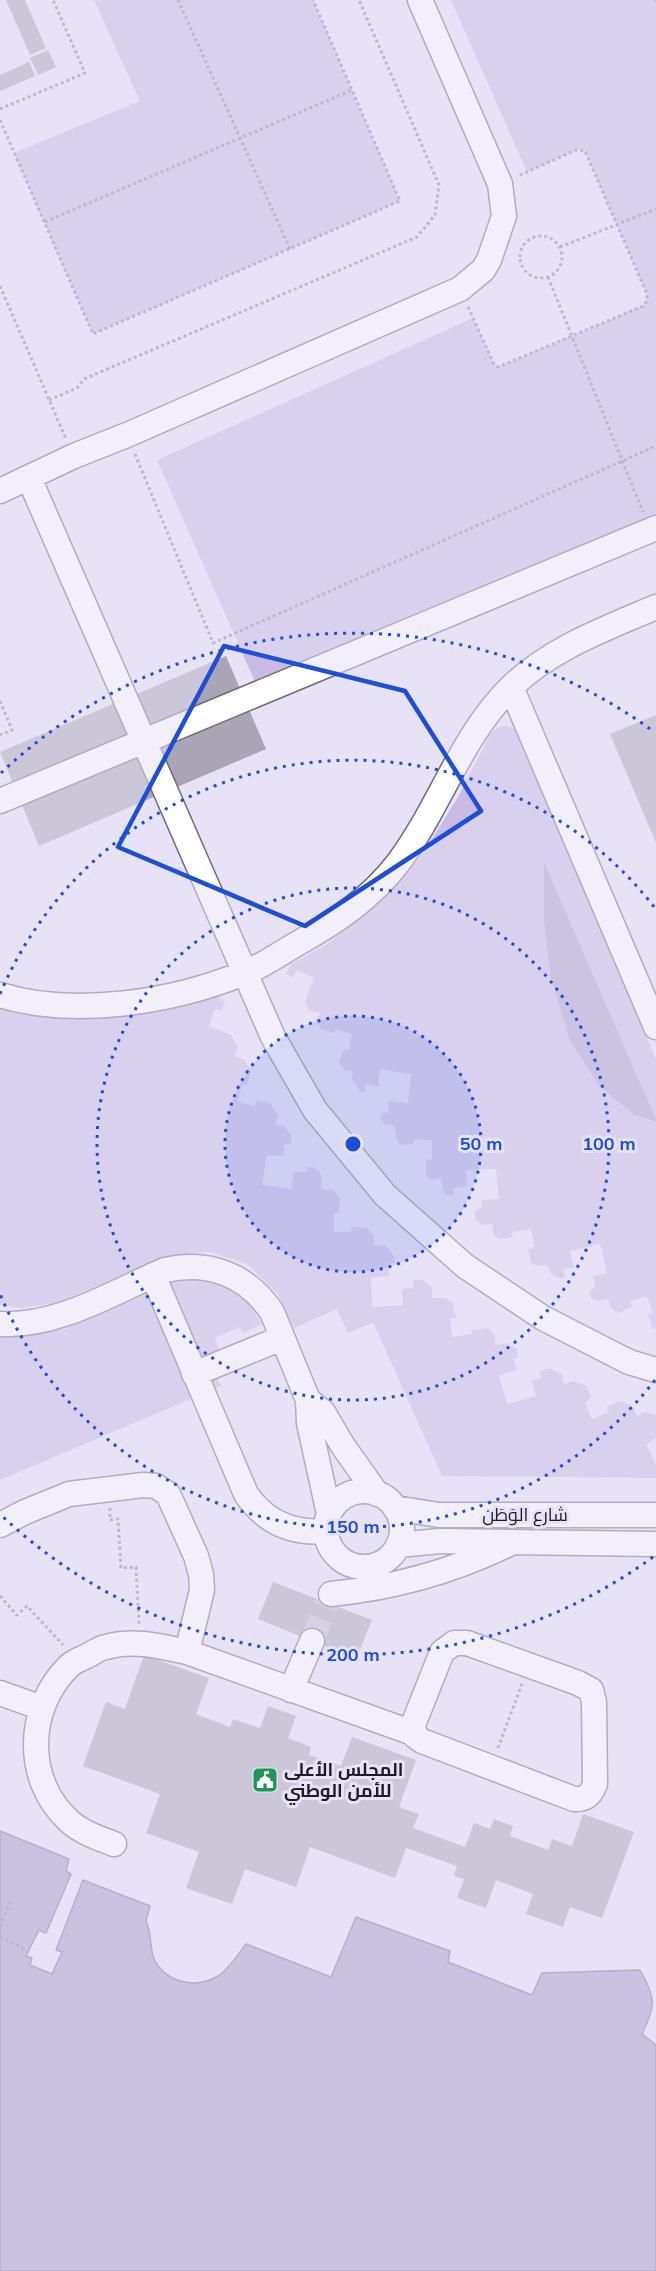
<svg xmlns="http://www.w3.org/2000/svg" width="656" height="2271" viewBox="0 0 656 2271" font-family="Mulish,Cairo,sans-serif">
<rect width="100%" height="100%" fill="#e8e2f6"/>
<path fill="#c8bae5" d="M94 0H313L400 201 93 334 14 153 140 101Z
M451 0H656V528L260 693 157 460 473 318 494 364 498 367 643 306 647 301V294L585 151 579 149 527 172Z
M505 726 513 728 519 734 656 1059V1119L545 864 544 920 550 975 569 1038 635 1115 656 1122V1329L652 1328 648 1314 653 1313 647 1296 630 1301 632 1307 618 1313 611 1308 608 1299 598 1301 591 1298 589 1292 595 1287 593 1276 607 1273 600 1244 570 1251 574 1268 563 1269 565 1278C553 1280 551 1274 547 1265L538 1266 531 1263 528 1249 535 1247 531 1229 512 1232 513 1237 500 1239 494 1235 492 1224 482 1225 476 1220 475 1211 482 1208 481 1200 499 1199 496 1169 466 1170 467 1186 453 1188 454 1195H447L443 1191 441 1178 431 1180 426 1176V1160L432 1159V1140L414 1139 413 1144 400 1145 396 1137 395 1126 386 1125 380 1119 381 1113H388L389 1101 408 1103 411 1074 380 1069 378 1087 365 1084V1092L360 1091 352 1080 353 1071H345L339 1061 344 1050H349L352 1034 335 1029 334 1033 321 1029 317 1022 320 1013 309 1011 305 1001 314 978 297 970 293 977 286 974 291 964 327 944 385 898 424 852 458 797 491 733 497 728Z
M219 997 225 1002 221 1011 215 1009 209 1026 231 1035 238 1047 235 1056 245 1060 251 1071 247 1085 242 1084 238 1102 255 1106 257 1100 271 1104 278 1115 275 1125 284 1126 291 1135V1144L284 1145V1156L267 1155 262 1185 291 1189 294 1172H307V1167H314L322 1176 321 1189 333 1190 340 1198 339 1213H334V1232H351V1227L367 1228 374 1236V1246L385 1245 394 1256 395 1263H388L389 1276 371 1278 372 1307 403 1305 402 1289 414 1288 413 1280H423L432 1288V1298H444L453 1303 456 1318 450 1319 452 1337 472 1334 471 1330 487 1328 495 1335V1345L506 1343 517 1349 518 1358 513 1359 517 1370 499 1376 507 1404 536 1396 532 1380 541 1378 540 1371 549 1368 562 1374 564 1384 573 1381 586 1386 591 1398 585 1402 592 1419 609 1412 607 1407 621 1401 633 1407 637 1416 645 1412 656 1415V1438L646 1444 656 1465V1478L442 1476 373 1322 348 1333 337 1309 294 1328 278 1294 247 1264 210 1252 174 1255 56 1303 22 1308 0 1305V1005Z
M202 1278C235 1288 244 1294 262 1324L243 1333 240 1327 215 1338 220 1352 209 1357 221 1386 0 1480V1333L22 1334 65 1329 171 1283Z"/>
<path fill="#aa9bc9" d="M544 862 656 1119V1122L635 1115 599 1086 569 1038 550 975 544 920Z"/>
<path fill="#a899c7" stroke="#7f7396" stroke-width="1.5" d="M0 1831 69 1859 66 1871 71 1874 46 1933 39 1930 26 1956 32 1958 30 1965 52 1974 62 1952 56 1950 83 1880 150 1906 146 1921C153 1934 148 1953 158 1966 172 1984 198 1988 218 1976 229 1969 238 1954 246 1944L331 1977 356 1917 450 1951 448 1962 532 1995 542 1973 640 1970C656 1998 656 2005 642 2034L656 2045V2271H0Z"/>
<path fill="#aaa4b7" d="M6 0H25L46 48 30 55Z
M48 50 56 67 38 75 30 58Z
M29 62 35 76 0 91V75Z
M226 656 266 749 39 846 0 752Z
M656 715V843L610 734Z
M273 1582 372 1620 356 1659 258 1619Z
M144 1655 209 1678 196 1714 230 1727 233 1719 260 1728 268 1706 296 1716 288 1738 311 1747 309 1755 341 1766 352 1737 416 1760 399 1807 419 1814 413 1828 465 1847 474 1823 490 1829 494 1819 513 1826 510 1836 548 1850 552 1839 572 1846 583 1814 634 1832 602 1918 570 1907 563 1927 526 1914 533 1894 496 1880 486 1908 457 1898 464 1879 454 1876 457 1866 406 1848 395 1878 310 1847 296 1887 245 1869 232 1904 186 1888 199 1852 146 1833 160 1794 83 1766 106 1702 125 1709Z"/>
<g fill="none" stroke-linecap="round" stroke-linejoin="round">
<path stroke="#c0bacc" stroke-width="24" stroke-dasharray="24 12" stroke-linecap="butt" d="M312 1641 327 1603"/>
<g stroke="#706a7b" stroke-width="27">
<path id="minor" d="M29 478 273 1037 315 1110 385 1195 465 1266 543 1318 629 1362 656 1370
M0 491 74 456 127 435 460 289 483 270 489 260 504 216 500 184 420 0
M511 687 656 1027
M0 801 656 528
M0 995C74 1018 173 1002 244 973 263 966 282 952 300 942 337 921 371 898 398 863 440 807 460 738 510 688 551 648 605 629 656 607
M153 1275 246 1494C265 1522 292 1534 326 1531
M0 1324C59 1327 113 1292 165 1270 209 1260 247 1275 272 1312L308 1400 309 1423 329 1514
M194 1374 282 1338
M308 1400 323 1412 343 1446 377 1494
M326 1529a38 38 0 1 1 76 0a38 38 0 1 1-76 0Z
M395 1508 439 1515H656
M0 1525 25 1512 69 1494 143 1485 156 1486 168 1494 196 1556 201 1574 202 1590 187 1652
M398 1545 440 1541 656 1544
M331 1594C393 1588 451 1572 507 1545
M454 1643H467L578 1683 591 1690 594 1702 595 1784C591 1795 586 1800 574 1799L422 1741 415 1736 413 1725 442 1652Z
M291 1690 312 1641
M0 1693 42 1708
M114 1844C99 1838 82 1833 69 1821 24 1780 26 1708 69 1666 74 1661 83 1658 89 1655 94 1652 100 1648 106 1647 133 1639 160 1646 187 1652L413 1733"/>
</g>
<path stroke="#8c8795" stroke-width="3" stroke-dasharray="3 3" stroke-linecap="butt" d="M178 0 290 249
M655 0 656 1
M0 109 85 73 53 0
M0 120 93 334 400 201 313 0
M45 222 352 90
M520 257a21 21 0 1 1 42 0a21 21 0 1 1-42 0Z
M560 247 656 209
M548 277 643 512
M0 286 66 439
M468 307 494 364 498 367 643 306 647 301V294L585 151 576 150 518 176
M49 400 77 388 84 379 417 237 435 215 439 185 359 0
M135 454 213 643 656 446
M0 701 12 730 0 735
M110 1508V1520L118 1519 121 1568 136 1567 139 1624
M0 1596 17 1615 27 1606 63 1645
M498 1748 522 1684
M0 1926 11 1901
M0 1937 29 1951"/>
<use href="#minor" stroke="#fff" stroke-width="24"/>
</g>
<path d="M0 0H656V2271H0ZM224 646 405 691 481 811 305 926 118 847Z" fill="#e8e2f6" fill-opacity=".55" fill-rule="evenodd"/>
<path fill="none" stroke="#1d4ed8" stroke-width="4.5" stroke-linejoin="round" d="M224 646 405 691 481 811 305 926 118 847Z"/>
<circle cx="353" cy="1144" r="128" fill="#1d4ed8" fill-opacity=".12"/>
<g fill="none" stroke="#1d4ed8" stroke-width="3" stroke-dasharray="3 6">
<circle cx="353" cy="1144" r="128"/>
<circle cx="353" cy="1144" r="256"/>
<path d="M655 1380A383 383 0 0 1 0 1294M0 994A383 383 0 0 1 655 908"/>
<path d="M653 1557A511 511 0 0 1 1 1515M1 773A511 511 0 0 1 653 731"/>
</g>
<defs>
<g id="civic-square" transform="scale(1.35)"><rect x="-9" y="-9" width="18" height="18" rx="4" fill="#1d9652" stroke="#e8e2f6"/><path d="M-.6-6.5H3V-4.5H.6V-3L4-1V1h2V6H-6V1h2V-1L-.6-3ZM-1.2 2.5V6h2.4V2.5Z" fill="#fff"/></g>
</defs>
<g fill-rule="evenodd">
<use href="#civic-square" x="265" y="1780"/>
</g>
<g text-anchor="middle" stroke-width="6" stroke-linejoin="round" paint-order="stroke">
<g font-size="18" fill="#1e1b22" stroke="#e8e2f6">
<text x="525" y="1521">شارع الوَطَن</text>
</g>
<g font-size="18" font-weight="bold" fill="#1e1b22" stroke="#e8e2f6" text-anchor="start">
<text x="284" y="1776">المجلس الأعلى<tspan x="284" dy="21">للأمن الوطني</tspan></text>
</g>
</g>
<circle cx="353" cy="1144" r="9" fill="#1d4ed8" stroke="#e8e2f6" stroke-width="3"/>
<g font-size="18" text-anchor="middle" font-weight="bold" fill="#1d4ed8" stroke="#e8e2f6" stroke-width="6" stroke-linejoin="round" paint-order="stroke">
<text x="481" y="1150">50 m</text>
<text x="609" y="1150">100 m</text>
<text x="353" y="1533">150 m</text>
<text x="353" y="1661">200 m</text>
</g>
</svg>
